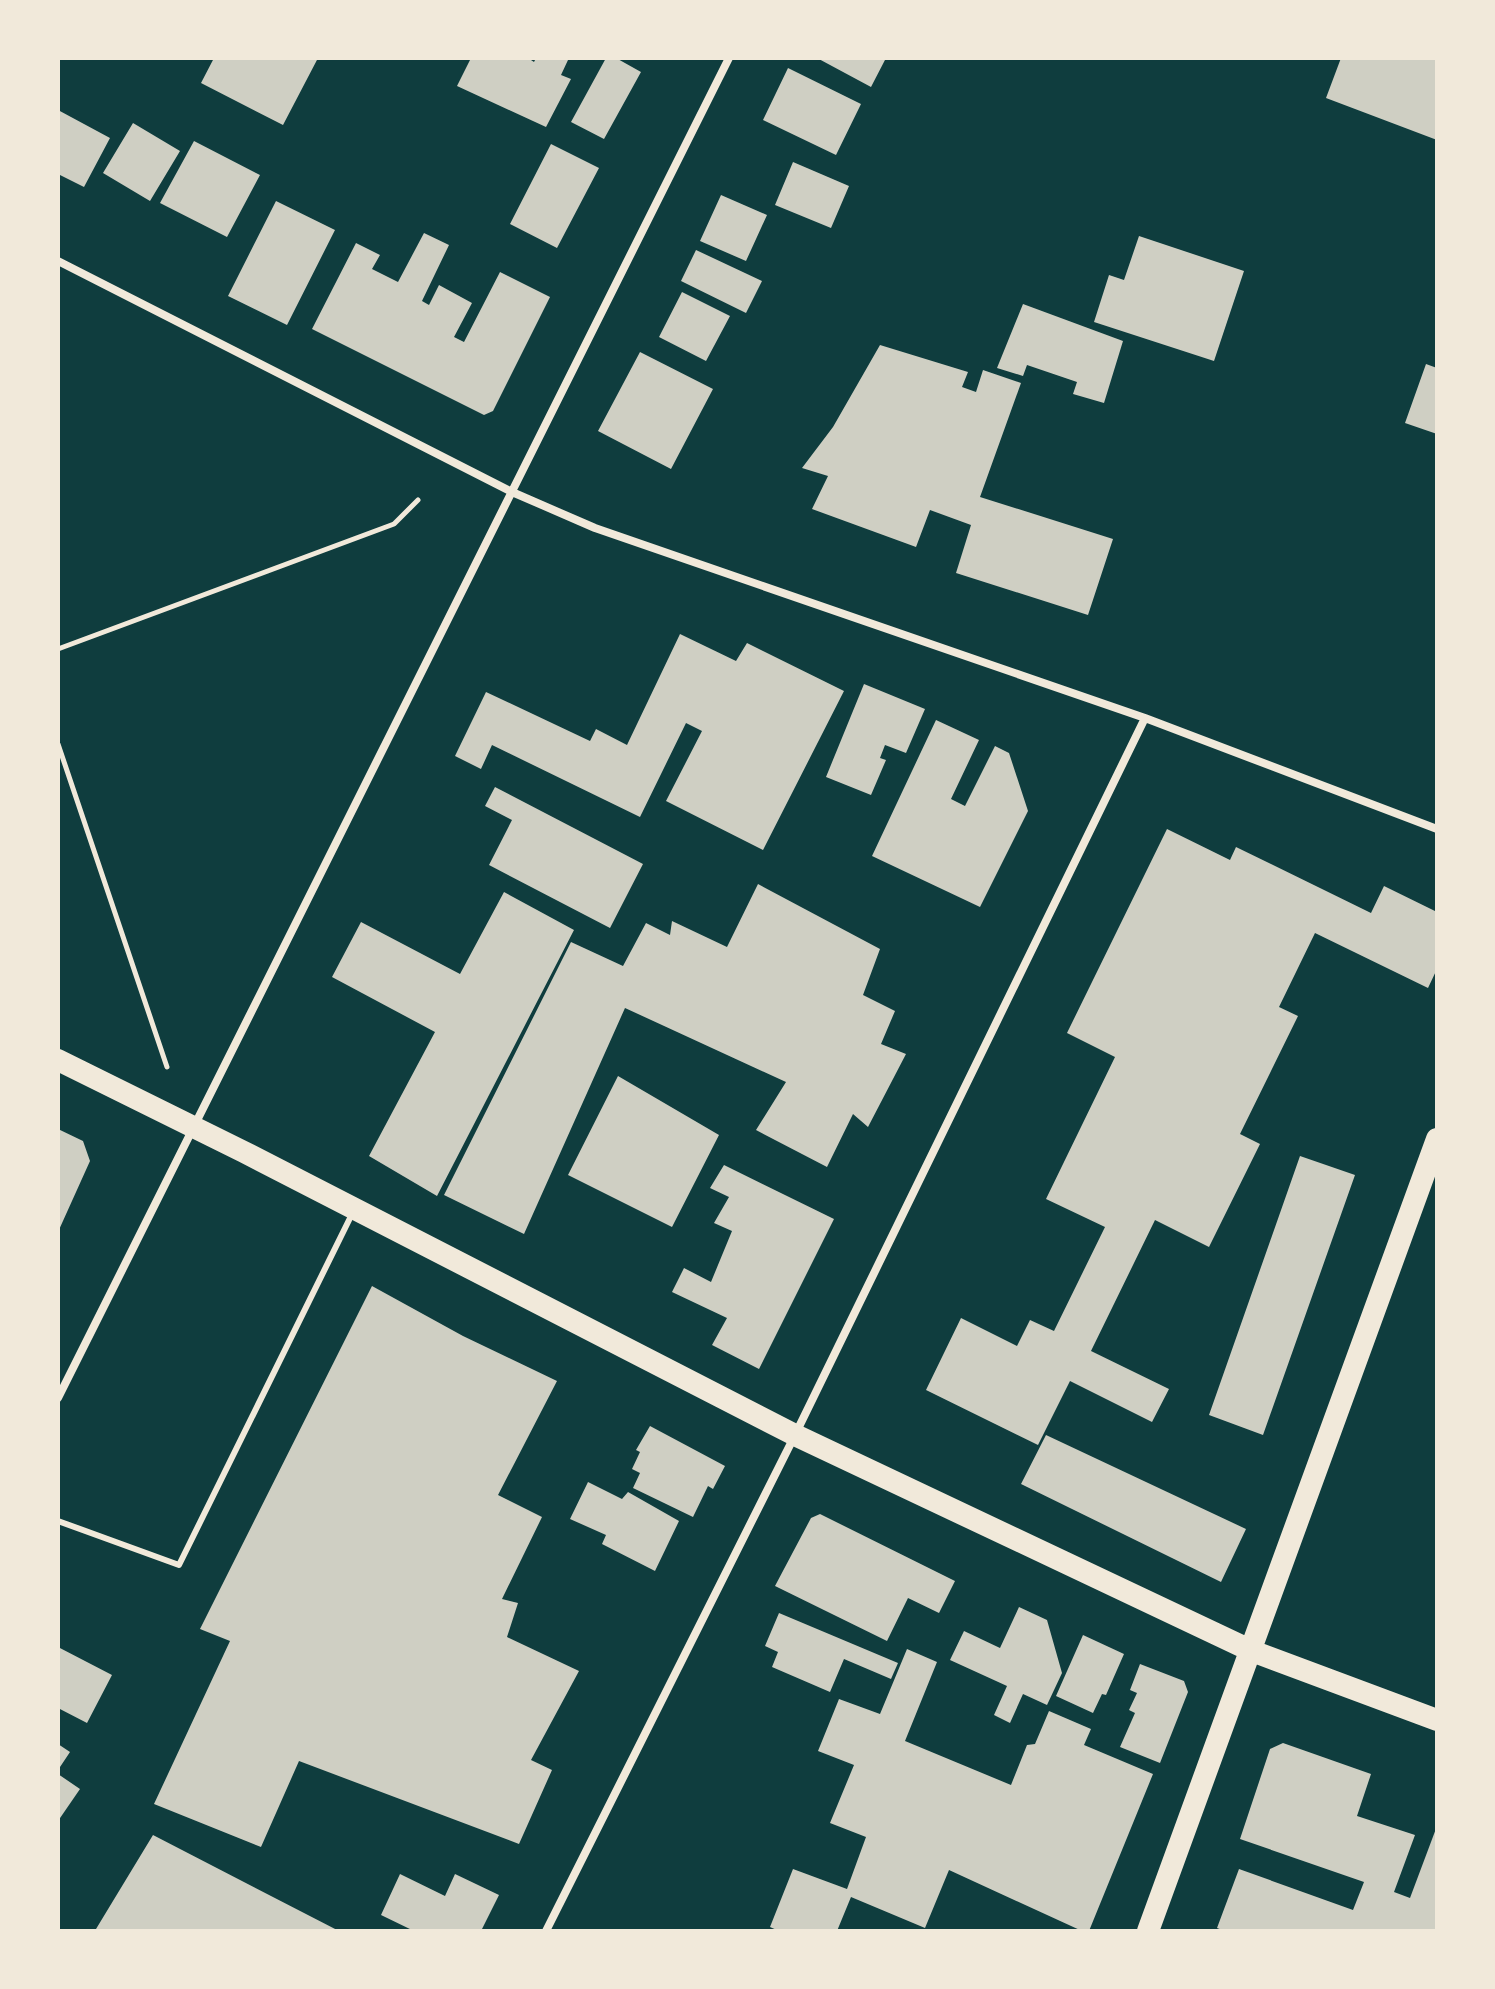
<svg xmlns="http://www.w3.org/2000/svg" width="1495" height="1989" viewBox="0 0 1495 1989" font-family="'PT Sans Narrow',sans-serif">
<rect width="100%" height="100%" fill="#0f3d3e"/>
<path fill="#cfcfc3" d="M214 58H318L283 125 201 83Z
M471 58H528L534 62 536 58 568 60 561 75 571 79 546 127 457 86Z
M606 58H616L641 72 604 139 571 122Z
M817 58H886L871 87Z
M1341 58H1437V140L1326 98Z
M788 68 861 104 836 155 763 120Z
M58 110 110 138 84 187 58 174Z
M133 123 180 151 150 201 103 173Z
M194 141 260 175 227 237 160 203Z
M551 144 599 168 557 248 510 224Z
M793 162 849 186 831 228 775 205Z
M721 195 767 215 746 261 700 241Z
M276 201 335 230 287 325 228 296Z
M424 233 449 245 422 301 429 305 439 285 472 303 454 337 464 342 500 272 550 297 493 411 484 415 312 329 356 243 380 255 372 269 398 282Z
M1139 236 1244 271 1214 361 1094 322 1109 275 1124 280Z
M696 250 762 281 746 313 681 281Z
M682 292 730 316 706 361 659 337Z
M1023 304 1123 341 1104 403 1073 394 1077 382 1027 365 1023 376 997 368Z
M880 345 968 372 962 387 976 392 983 370 1021 383 980 497 1113 539 1088 615 956 573 971 525 930 510 916 547 812 509 828 476 802 468 833 427Z
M640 352 713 389 671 469 598 431Z
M1426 364 1437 368V434L1405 423Z
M680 634 736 661 747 643 844 691 763 850 666 801 702 731 686 723 640 817 492 745 481 769 455 756 486 692 590 741 596 729 627 745Z
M864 684 925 709 906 753 885 745 880 758 886 760 871 795 826 777Z
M936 720 979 740 951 799 965 806 995 746 1009 753 1028 811 980 907 872 856Z
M495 787 643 864 610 928 489 865 512 820 485 806Z
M1167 829 1230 860 1236 847 1371 913 1384 886 1437 912V969L1428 988 1315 933 1279 1007 1298 1016 1240 1134 1260 1144 1209 1247 1155 1220 1091 1351 1169 1389 1152 1422 1070 1381 1038 1445 926 1390 961 1318 1017 1346 1030 1320 1054 1331 1105 1227 1046 1199 1115 1057 1067 1033Z
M758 884 880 949 863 995 895 1011 881 1044 906 1054 868 1127 853 1114 827 1167 756 1130 786 1082 625 1008 524 1234 444 1195 571 942 623 966 646 923 670 935 672 921 727 947Z
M504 892 574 930 437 1196 369 1156 435 1032 332 977 361 922 460 974Z
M618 1076 719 1135 672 1227 568 1175Z
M58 1129 83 1141 90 1161 58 1232Z
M1300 1156 1355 1175 1263 1435 1209 1415Z
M724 1165 834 1219 759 1369 712 1345 727 1318 672 1292 684 1268 711 1282 732 1231 714 1223 729 1197 710 1188Z
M372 1286 463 1336 557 1381 498 1495 542 1517 502 1599 518 1603 507 1637 579 1671 531 1760 552 1770 519 1844 299 1761 261 1847 154 1804 230 1641 200 1629Z
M650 1426 725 1466 713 1489 708 1486 693 1517 633 1488 640 1473 632 1469 640 1452 636 1450Z
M1046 1435 1246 1529 1221 1582 1021 1484Z
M588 1482 622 1499 628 1492 679 1521 655 1571 602 1544 606 1535 570 1519Z
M820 1514 955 1581 939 1613 908 1598 887 1641 775 1586 811 1518Z
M1019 1607 1047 1620 1062 1673 1047 1705 1023 1694 1010 1723 994 1715 1007 1686 950 1660 964 1631 1000 1648Z
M779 1613 898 1663 891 1679 844 1659 830 1692 772 1667 778 1652 765 1646Z
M1083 1635 1124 1654 1106 1695 1102 1694 1093 1713 1056 1696Z
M58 1647 112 1675 87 1723 58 1708Z
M907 1649 937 1662 905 1741 1011 1785 1027 1745 1035 1744 1049 1711 1091 1729 1084 1745 1153 1774 1089 1931H1082L949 1870 925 1928 851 1897 837 1931H779L770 1927 793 1869 847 1889 866 1837 830 1823 854 1765 818 1751 839 1699 880 1714Z
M1140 1664 1184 1681 1188 1692 1160 1763 1120 1747 1135 1713 1129 1710 1137 1693 1130 1690Z
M1283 1743 1371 1774 1357 1816 1415 1835 1394 1892 1410 1898 1437 1826V1931H1225L1217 1928 1239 1869 1353 1910 1364 1882 1240 1839 1270 1749Z
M58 1744 70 1752 58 1770Z
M58 1774 80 1789 58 1821Z
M153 1835 339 1931H98L96 1929Z
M400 1874 445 1896 455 1874 499 1895 481 1931H414L381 1915Z"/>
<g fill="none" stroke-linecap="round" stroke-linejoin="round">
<path stroke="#f1e9da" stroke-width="5" d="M58 649 394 524 418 500
M58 744 167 1067"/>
<path stroke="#f1e9da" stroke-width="6" d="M58 1521 179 1565 353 1212"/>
<path stroke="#f1e9da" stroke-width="8" d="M58 261 512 492 595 528 1145 718 1437 829
M58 1398 729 58
M546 1931 795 1435 1145 718"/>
<path stroke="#f1e9da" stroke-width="22" d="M58 1060 244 1152 795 1435 1252 1651 1437 1720
M1148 1931 1437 1139"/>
</g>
<rect width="1495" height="1989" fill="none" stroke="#f1e9da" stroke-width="120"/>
</svg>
